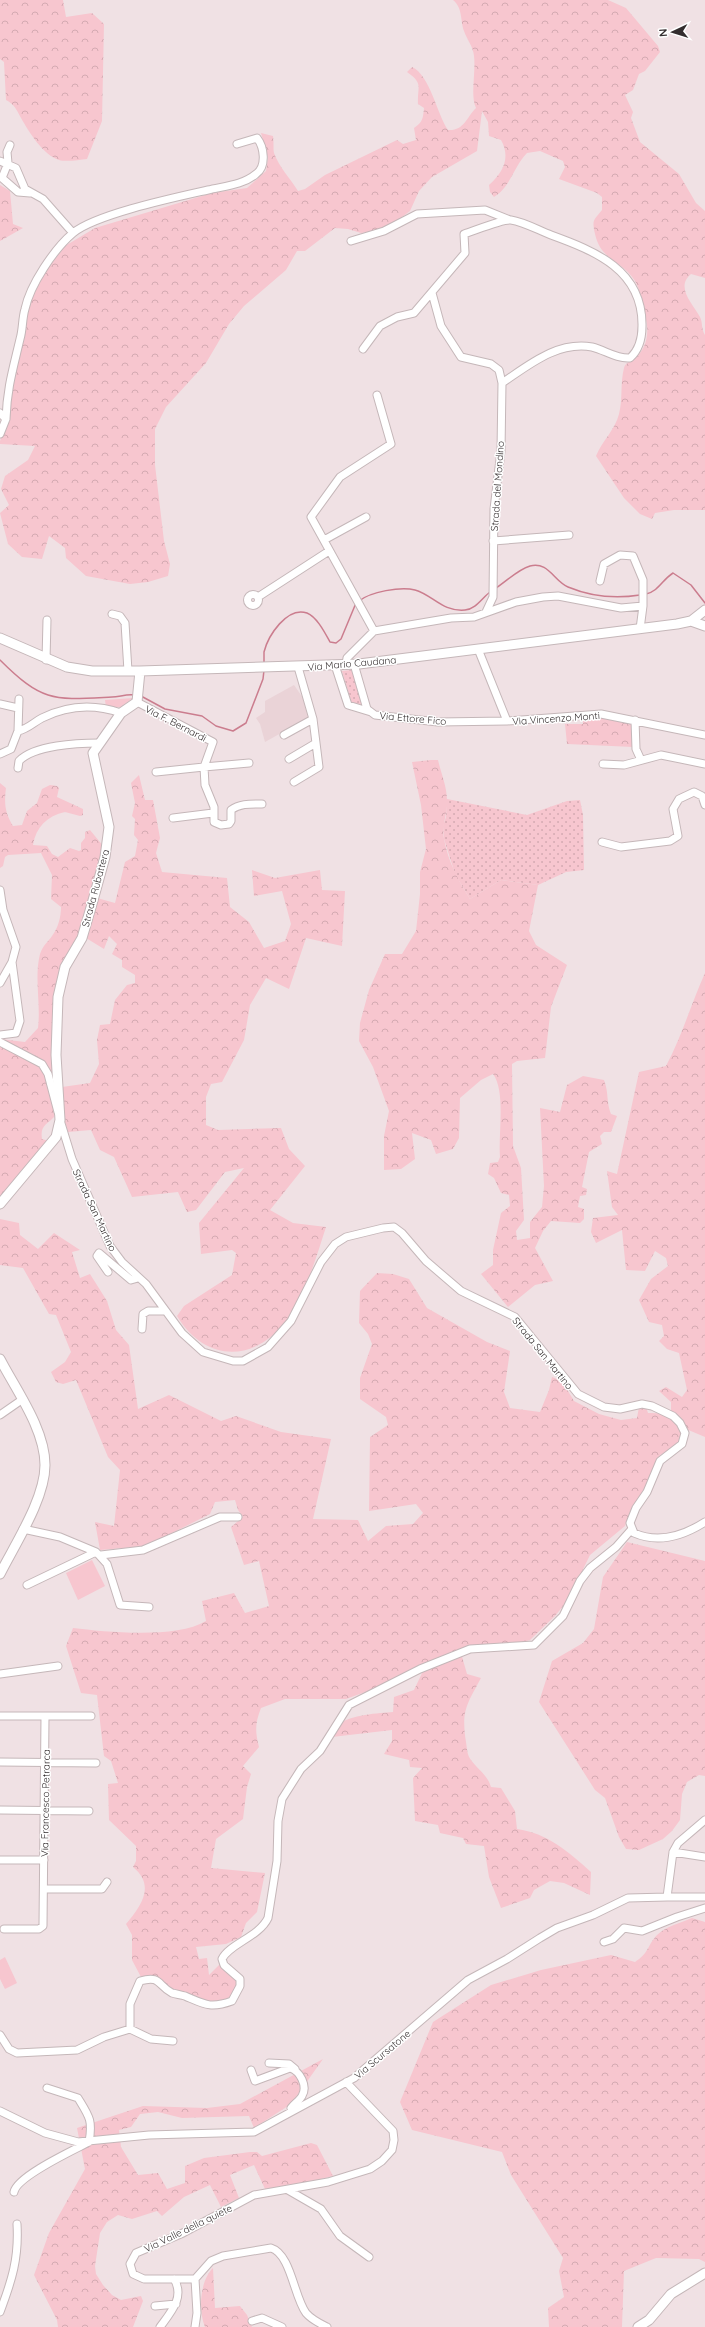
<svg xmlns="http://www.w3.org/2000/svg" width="705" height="2327" viewBox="0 0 705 2327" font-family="Quicksand,sans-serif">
<defs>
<pattern id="grass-dots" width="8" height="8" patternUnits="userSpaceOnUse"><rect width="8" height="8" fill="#f7c6cf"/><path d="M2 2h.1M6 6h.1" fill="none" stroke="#d4aab2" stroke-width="1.8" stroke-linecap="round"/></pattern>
<pattern id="forest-crowns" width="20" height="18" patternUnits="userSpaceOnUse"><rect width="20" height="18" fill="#f7c6cf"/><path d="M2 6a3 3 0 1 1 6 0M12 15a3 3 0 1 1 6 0" fill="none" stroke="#d4aab2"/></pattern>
</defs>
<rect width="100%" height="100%" fill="#f0e1e4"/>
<path fill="#ead3d7" d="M294 685 303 698 308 718 265 742 260 724 256 718 265 712V701Z"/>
<path fill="url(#grass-dots)" d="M352 670 365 707 352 704 342 671Z
M447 799 527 815 567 801 580 800 583 815 584 870 566 872 538 885 501 880 470 899 455 874 444 839 443 826 446 817Z"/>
<path fill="url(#forest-crowns)" d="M0 0H63L66 17 92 13 104 24 102 121 87 159C79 160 66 162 59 160 43 155 29 132 21 118 16 109 15 105 6 100L4 62 0 59Z
M453 0H608L626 8 658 46 660 52 645 71 639 74 633 90 625 95 633 112 631 118 640 142 679 174 696 203 705 211V278L691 274C675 287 693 304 700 317 703 323 701 329 705 335V510H674L655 513 652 519 640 514 624 498 596 456C602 441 615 430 619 414 623 399 620 383 624 368 625 363 631 361 635 358 647 349 650 331 645 316 642 305 641 291 635 281 622 260 601 261 595 234 592 220 593 221 602 210V197L597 193 559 179 565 167 563 161 540 151 527 153C514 166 510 188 494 197L490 192 489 185C503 172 511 158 501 140L489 136 488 122 482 111 477 151 432 177 419 191 410 211 386 229 361 233 348 229 335 228 305 251H297L286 270 244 306 229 324 206 363 166 407 155 429V465L164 541 170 564 168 576 148 582 130 584 86 576 66 558 65 548 49 536 42 559 22 557 8 544 0 513 9 505 1 489 5 476 28 460 35 446 0 444V441L9 417V390L27 311 35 291 49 267 65 246 95 228 212 193 247 188 266 171 268 158 261 133 273 136C274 142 273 148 274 153 279 167 290 178 298 191L305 189 325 175 397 140 403 144 416 140 414 128C423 122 423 118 424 108L418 104C417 86 424 84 407 72L412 67C430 75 437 114 448 130 464 131 466 118 476 108 470 95 476 73 474 56 473 46 467 40 464 31 460 20 463 8 453 0Z
M0 185 10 191 13 224 23 228 0 241Z
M133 698 121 707 106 708 105 700Z
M601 716 631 723 633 747 567 744 565 724H583V717Z
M431 760H438C441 773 447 787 447 800 448 813 441 826 444 839 448 861 458 880 470 899L501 880 538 885 529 931 536 945 567 965 551 1007 545 1058 517 1061 512 1064 513 1146 521 1168 524 1220 516 1231 517 1240 530 1238V1222L542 1207 544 1186 540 1108 560 1112 567 1085 583 1076 604 1080C609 1093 606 1102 611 1114L617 1116 611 1132H604L600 1136 602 1144 589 1152 582 1187 587 1189 586 1195 580 1196 578 1207 584 1209V1219L580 1223 551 1221 543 1231 535 1248 553 1281 535 1285 508 1307 481 1274 493 1265V1250L501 1213 510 1206 509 1195 501 1193 494 1178 488 1174 490 1163 498 1162 500 1157C498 1135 506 1091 493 1074L481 1080 460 1098 459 1138 453 1149 436 1154 431 1140 412 1133 415 1159 401 1169 384 1170V1136L389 1111 373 1067 359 1041 360 1023 369 990 385 954H402L416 931 420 894V872L426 849 421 805 412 762Z
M139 775 145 800H153L160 838 156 853 162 872 227 878 230 907 249 922 264 948 285 941 291 924 282 891 254 896 252 870 275 878 320 870 322 890 345 891 342 946 306 938 289 989 266 978 250 1005 244 1040 222 1082 211 1084 206 1097V1125L218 1130 281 1128 289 1149 305 1166 270 1210 293 1223 326 1227C317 1255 306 1293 289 1317 257 1363 206 1364 177 1316L184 1306 232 1275 236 1253 232 1250 201 1254 199 1223 244 1168 225 1172 196 1210 187 1212 178 1192 132 1197 114 1157 100 1150 91 1130 68 1132 63 1116 62 1087 90 1083 99 1064 97 1040 100 1025 110 1024 115 1000 127 985 135 983V975L122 967V960L112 954 117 944 109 936 104 949 86 938 97 898 115 903 125 862 135 856 138 840 134 835 135 819 132 816 135 803 131 783Z
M0 783 6 788C4 804 5 813 13 826L22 825 27 811 37 803 42 789 50 785 57 786 59 788 57 797 83 809V815L80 816 65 812C47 816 36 827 33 845L47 846 52 854 58 857 70 848 79 851 81 850V843L85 838V832L90 830 104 847 78 938 60 971 54 1078 34 1055 0 1039 25 1042 38 1028C41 1003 34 978 40 954 43 945 47 943 52 936 58 928 61 917 61 907L51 899 52 875 41 853 8 855 5 857 3 866 0 868Z
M705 973V1437L686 1429 671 1412V1402L659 1391 666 1387 682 1397 687 1390 679 1353 667 1349 659 1341 664 1336 662 1325 649 1322 639 1300 651 1279 668 1266 666 1258 655 1251 645 1271 626 1270 622 1230 596 1243 591 1232 593 1218 618 1215 612 1207 607 1171 617 1174 639 1072 666 1066C682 1036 691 1004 705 973Z
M0 1046 40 1065C46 1077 55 1105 54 1117 46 1125 40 1126 42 1139L52 1142 0 1200Z
M0 1219 19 1223 20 1235 38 1249 54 1233 80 1250 72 1252 80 1278 90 1274 107 1301 116 1330 129 1345 138 1409 169 1395 221 1421 236 1416 281 1432 331 1439 313 1519 358 1520 368 1541 386 1526 413 1524 423 1513 416 1504 369 1511 370 1437 388 1425 386 1417 360 1399V1378L372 1344 368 1334 359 1323 360 1291 377 1273 393 1274 409 1279 427 1308 487 1342 510 1351 504 1392 510 1408 540 1412 549 1390 552 1377 562 1381 574 1401 599 1414 621 1420 637 1418 639 1407H646L648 1413C665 1412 673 1418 682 1431L680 1444 660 1455 644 1491 633 1505 625 1526 590 1555 568 1600 555 1616 530 1640 507 1646 461 1653 467 1674 481 1678C467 1704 461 1711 466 1742 467 1748 467 1755 471 1760 478 1770 487 1774 491 1787L501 1788 515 1811 517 1829C547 1833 569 1852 591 1872L590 1895 564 1883 550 1881 534 1890 530 1898 501 1908 489 1877 484 1846 466 1844 463 1838 440 1833 438 1825 415 1821 413 1778 422 1768 410 1767 409 1760 384 1754 392 1741V1730L332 1737C334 1733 336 1726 339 1724 350 1715 379 1713 393 1712L394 1697 414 1690 423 1671 346 1699H285L261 1708C255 1723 255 1732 259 1747L243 1766 251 1774 247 1787 243 1819 216 1839 211 1868 265 1873 257 1912 246 1923 241 1937 226 1944 196 1947 199 1959 207 1958 209 1975 221 1963 238 1979 239 1986 232 2000 208 2005 173 1991 151 1977H141L132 1960V1935L126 1924C141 1906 156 1886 133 1867L136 1861V1846L109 1820 108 1784 118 1783 111 1761 104 1756 97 1695 81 1693 66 1646 73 1628C107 1632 176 1639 206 1621L202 1601 234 1593 245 1613 269 1606 259 1561 244 1565 231 1527 243 1517 238 1510 235 1500 215 1502 210 1514 146 1546 100 1550 95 1522 114 1526 120 1470 108 1457 76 1380 63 1384 56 1382 51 1372 65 1362 71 1352 56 1315 49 1314 23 1268 0 1265Z
M627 1542 705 1561V1776L699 1775 687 1782 682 1794 680 1820 672 1831 663 1839 639 1850 626 1849 619 1837 605 1798 595 1790 539 1702 552 1661 583 1643 594 1629 603 1577Z
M692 1918 705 1922V2262L699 2259 656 2258 624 2271 622 2327H549L548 2308 564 2297 559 2271 563 2258 511 2175 502 2152 412 2130 400 2102 433 2022 491 1985 541 1970 611 1955 635 1962C649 1953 647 1946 657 1935 666 1926 681 1923 692 1918Z
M323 2059 291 2104 254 2128 249 2116 182 2118 158 2112 140 2114 131 2127 119 2130 121 2147 138 2175 158 2173 167 2189 185 2183V2166L204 2158 250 2152H257L262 2156 311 2143 317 2145 333 2176 297 2185 265 2189 254 2165 230 2175 239 2198 221 2207 210 2185 184 2197 162 2216 157 2211 132 2219 118 2215 107 2222 100 2233 95 2266 96 2274 103 2285 112 2295 121 2300 141 2296 143 2301 133 2327H58L57 2320 34 2275 49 2233 85 2169 77 2128 143 2106 207 2108 240 2104Z
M213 2268 215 2308 240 2306 247 2315 252 2327H205C198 2311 200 2280 213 2268Z"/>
<path fill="#f7c6cf" d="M92 1560 105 1586 78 1600 66 1573Z
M5 1957 17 1983 5 1989 0 1979V1960Z"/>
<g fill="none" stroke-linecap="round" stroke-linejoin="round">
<path stroke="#cb7d8e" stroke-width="1.5" d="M496 588C507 581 517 570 530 566 548 561 554 581 568 587 592 597 615 599 640 595
M646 594C659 591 662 580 673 573L691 585 705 603
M359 601C370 592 401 586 415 590 433 595 442 612 465 610 476 609 482 598 490 592
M0 660C43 703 54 700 112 697 119 697 126 694 134 695
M264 665C264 661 264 656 264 652 268 636 287 606 307 613 317 617 325 633 330 642L336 643 341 639 356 603
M141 696 165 709 202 716 216 726 233 731 246 723 263 679 264 670"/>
<g stroke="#c5b7b9" stroke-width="9">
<path id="street" d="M10 145 7 152 8 163 2 178 18 192 30 193
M0 161 16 168 25 189 43 199 73 233
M351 241 384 231 417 214 485 210 510 220
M432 293 441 326 461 357 491 364 499 370 502 383
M363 349 380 326 397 317 414 313 465 253 464 234C474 231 502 219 511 220 524 222 538 230 551 235 595 251 643 270 642 326 642 338 639 350 630 358 616 359 605 350 592 347 557 341 529 365 502 383L501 451 494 509 493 597 486 612
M0 413 6 419 0 434
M6 419C7 388 13 369 20 339 23 329 22 319 25 309 30 285 54 249 73 233 96 214 177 197 208 190 225 186 243 185 256 174 267 166 264 147 257 138L237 144
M324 540 366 517
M493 541 569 535
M600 581 604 564 620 555 633 556 643 580V606
M247.5 600a5.5 5.5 0 1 1 11 0a5.5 5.5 0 1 1-11 0Z
M258 597 329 551
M112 614 120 616 125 623 128 671
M374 631 311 517 340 477 391 444 377 395
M478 649 507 721 601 714 705 735
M46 660 47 620
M354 664 367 709 375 715 438 722 507 721
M335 665 348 705 371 712
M346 665 347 658 374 631 451 618 474 617 516 602 543 597 558 596 621 608 643 606 640 629
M137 702 213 742 204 767 156 772
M0 704 18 708
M635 720 636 749 641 760
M18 731 19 699
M284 735 313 719 298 667
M0 754 11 749 18 731C28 729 34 722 42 718 68 705 95 704 121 713
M289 759 316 743 313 719
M249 763 204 767 205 785 214 807V822L221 825 229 824 231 821V810C240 803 252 804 262 804
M603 764 624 765 661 755 705 764
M18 768 19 761C34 745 78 743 99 743
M294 782 319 767 316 743
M173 818 213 813
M602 842 621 847 670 841 678 836 673 809 679 799 694 792 702 796 705 805
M0 890 3 910 16 947 12 962 20 1021 16 1033 0 1035
M0 983 12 962
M0 1042 42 1064 48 1074 58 1112
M60 1120 72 1159 110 1246 122 1262 146 1284 182 1333 203 1352 233 1361H243L268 1347 291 1321 321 1262 335 1244 346 1237 383 1228 394 1227 402 1233 426 1261 461 1291 515 1317 578 1394 604 1407 620 1409 642 1404 652 1406 673 1416 680 1423 685 1433 682 1444 660 1461 647 1492 636 1508 630 1523 634 1533C659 1544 683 1536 705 1522
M108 1272 97 1256 99 1253 131 1280 138 1278
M142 1329 143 1314 148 1311H165
M0 1415 23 1399
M23 1529 60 1537 96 1552 27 1585
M97 1553 107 1564 120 1605 149 1607
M101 1555 143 1550 220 1517H238
M0 1674 58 1666
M0 1716H91
M0 1762 96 1763
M0 1810 89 1811
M673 1852 678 1843 705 1820
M0 1860H44
M44 1889H102L107 1882
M667 1897H705
M4 1929H39L43 1926 45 1717
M604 1942 613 1939 624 1928 642 1931 677 1917 705 1908
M130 2029 151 2039 173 2041
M0 2035 9 2049 17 2053 77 2050 104 2037 130 2029V2004L140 1981C161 1975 157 1985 172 1993 176 1994 181 1995 185 1996 204 2004 210 2009 232 2001L240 1986V1979L224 1965 222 1959C229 1944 259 1937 268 1918L277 1861 278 1821 282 1799 301 1769 320 1751 349 1705 420 1669 470 1649 534 1645 563 1616 580 1581 590 1568 616 1547 631 1530
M269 2063 289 2064 295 2069
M251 2070 255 2081 290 2068C300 2071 308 2086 302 2096 300 2100 294 2104 291 2108
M0 2111 45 2133 78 2142 149 2135 254 2132 354 2078 468 1980 507 1959 540 1938 557 1928 593 1915 628 1898 667 1897 673 1852 705 1857
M288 2190 321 2209 340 2236 369 2257
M14 2192C17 2176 74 2150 89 2142 93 2120 89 2116 78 2098L47 2088
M155 2306 176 2304
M0 2312C12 2280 19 2258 17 2224
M252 2321 262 2318 282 2327
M160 2327C171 2312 185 2297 174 2279
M195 2327 197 2313 195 2279
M327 2327C319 2323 312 2320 306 2313 294 2297 291 2254 271 2248L223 2256 211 2261 195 2279H144L133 2274 130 2264 136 2253 183 2233 254 2195 328 2182 370 2169 382 2161 392 2150 394 2140 393 2131 346 2082"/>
</g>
<g stroke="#c5b7b9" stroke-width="11">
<path id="secondary" d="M691 621 705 626
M0 638 67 667 92 671H140L359 664 677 624 691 621 705 610
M0 1204 56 1137 60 1120 56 1055 58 997 65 967 82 938 92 904 105 857 109 827 93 753 121 713 137 702 140 671
M0 1359C16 1390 45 1429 45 1465 45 1499 15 1544 0 1574
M638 2327 649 2320 671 2294 705 2273"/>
</g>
<use href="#street" stroke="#fff" stroke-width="7"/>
<use href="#secondary" stroke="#fff" stroke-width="9"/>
</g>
<g text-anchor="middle" stroke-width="3" stroke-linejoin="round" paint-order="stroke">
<g font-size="10" fill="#332d2e" stroke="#fff">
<text transform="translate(497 486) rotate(-86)" y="4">Strada del Mondino</text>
<text transform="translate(352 663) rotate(-5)" y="4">Via Mario Caudana</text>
<text transform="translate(413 718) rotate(5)" y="4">Via Ettore Fico</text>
<text transform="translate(556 718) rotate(-4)" y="4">Via Vincenzo Monti</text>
<text transform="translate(176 723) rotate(27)" y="4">Via F. Bernardi</text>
<text transform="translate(95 888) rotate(-75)" y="4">Strada Rubattera</text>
<text transform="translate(95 1210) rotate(65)" y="4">Strada San Martino</text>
<text transform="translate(543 1353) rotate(51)" y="4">Strada San Martino</text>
<text transform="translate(45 1803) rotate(-89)" y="4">Via Francesco Petrarca</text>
<text transform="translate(382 2054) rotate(-40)" y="4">Via Scursatone</text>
<text transform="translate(188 2228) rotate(-26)" y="4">Via Valle della quiete</text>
</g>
</g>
<g transform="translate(673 32) rotate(266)" stroke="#ffffff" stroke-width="3" paint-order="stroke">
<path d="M0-3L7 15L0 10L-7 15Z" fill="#332d2e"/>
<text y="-6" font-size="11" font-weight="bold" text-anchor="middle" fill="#332d2e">N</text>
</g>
</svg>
